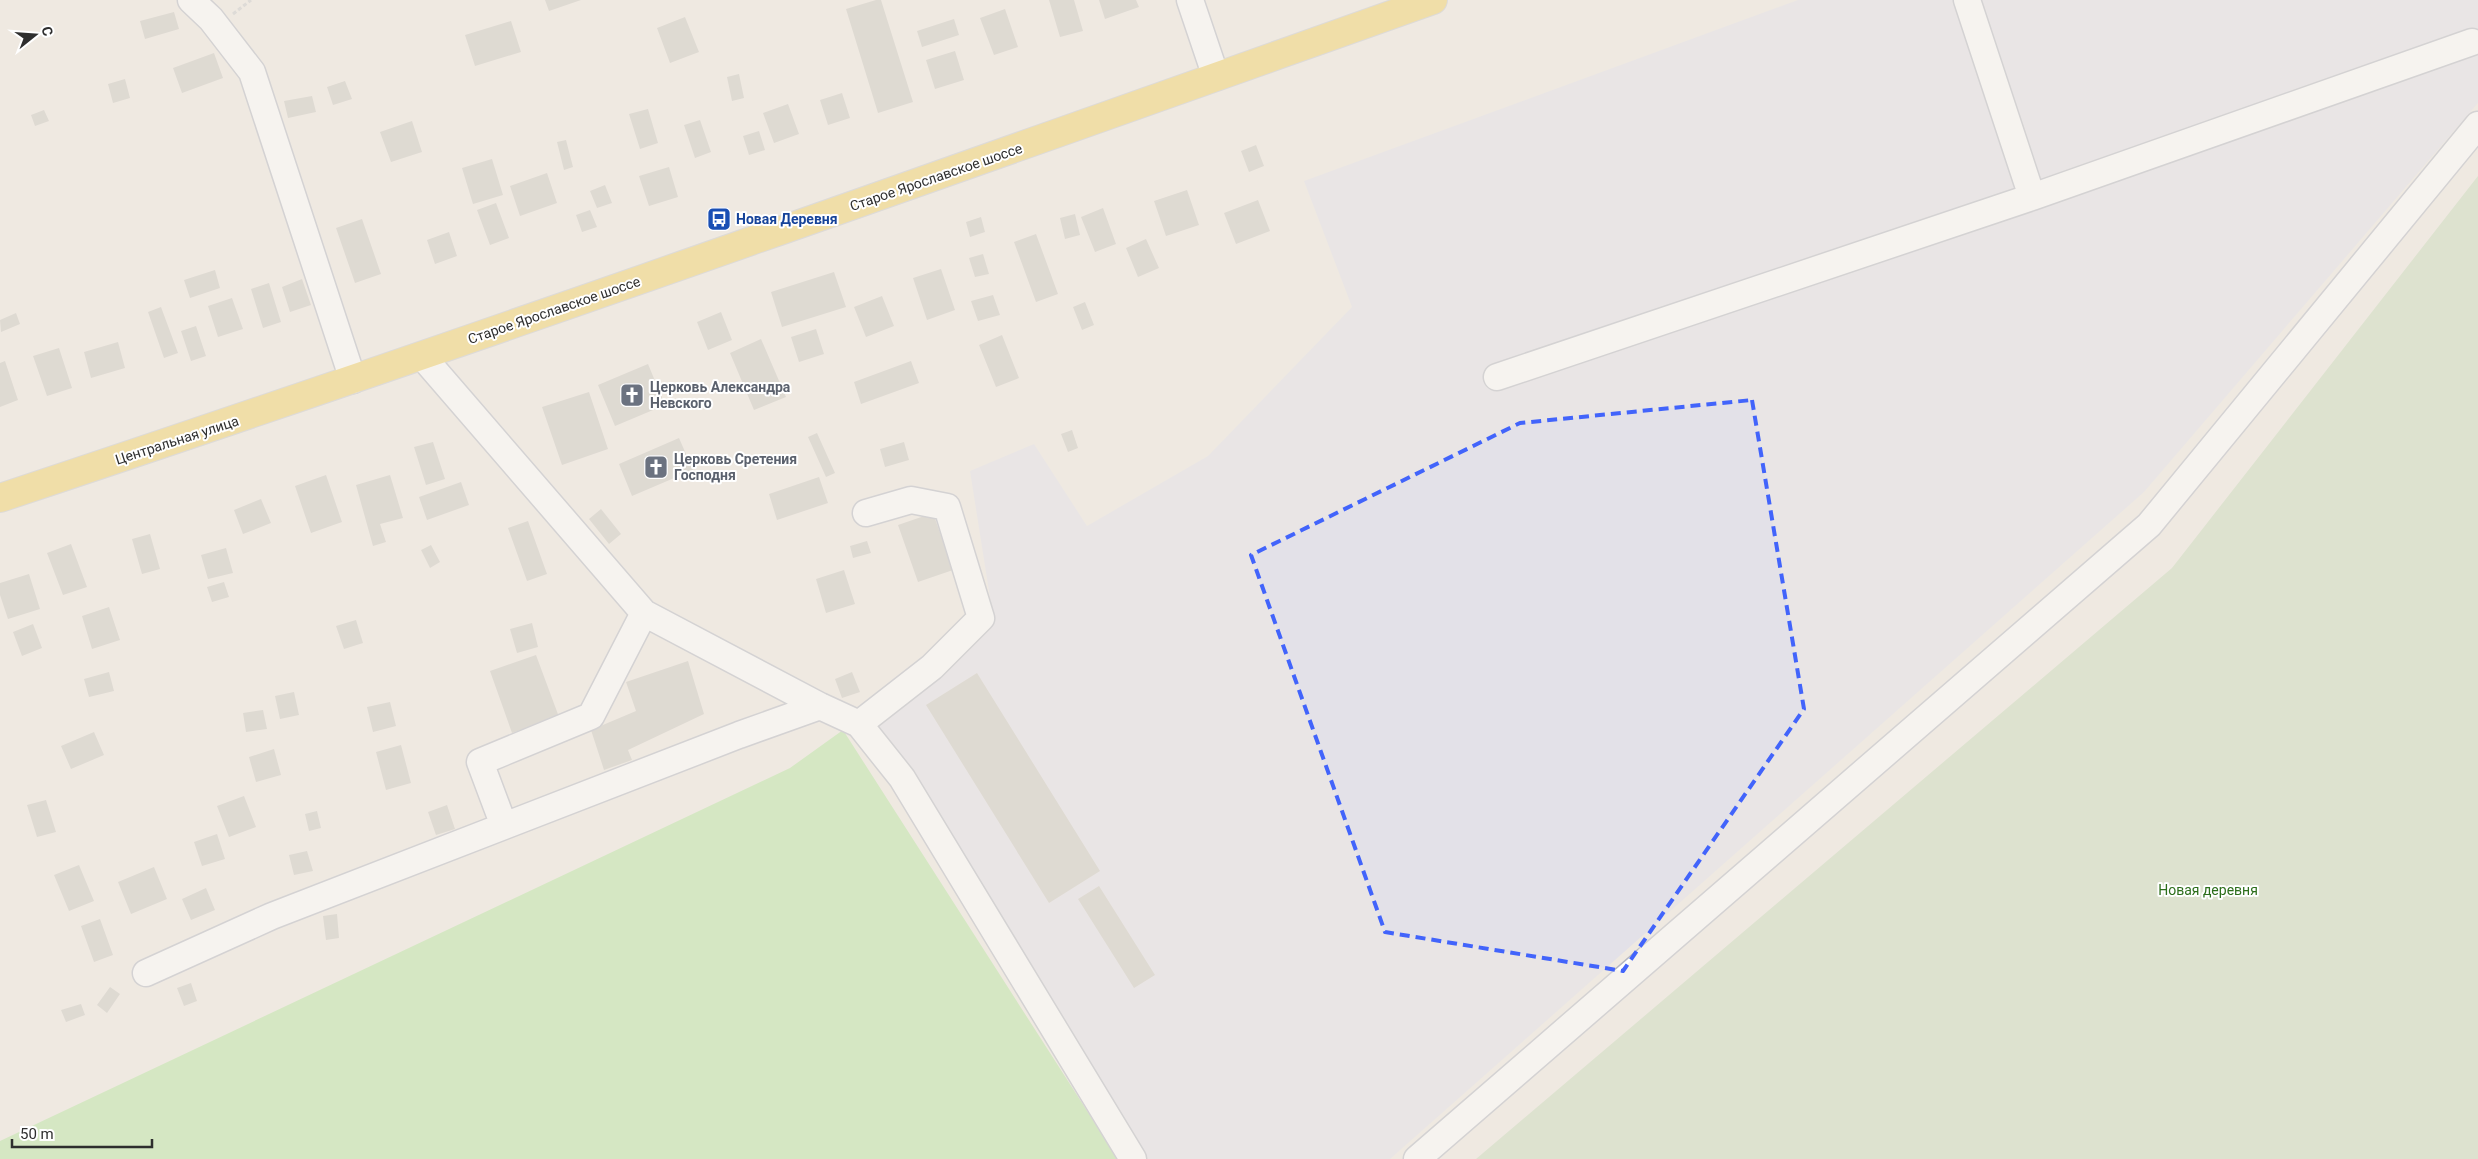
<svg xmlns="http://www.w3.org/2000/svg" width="2478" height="1159" viewBox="0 0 2478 1159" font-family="Roboto,sans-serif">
<rect width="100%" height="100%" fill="#efe9e1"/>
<path fill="#e3e1e8" d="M1798 0H2478V103L2144 492 1390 1159H1148L867 707 991 604 970 471 1034 444 1087 526 1208 456 1352 307 1304 181Z"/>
<path fill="#b6e59e" d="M843 730 1118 1159H0V1141L790 768Z"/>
<path fill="#c8d9b8" d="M2478 176V1159H1476L2172 568Z"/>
<path fill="#cbc7bf" d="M545 0H581L549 11Z
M876 0H881L913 102 878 113 846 9Z
M1049 0H1074L1083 31 1060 37Z
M1099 0H1136L1139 7 1105 19Z
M1005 9 1018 47 994 55 980 18Z
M174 12 179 29 145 39 140 21Z
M685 17 699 52 670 63 657 28Z
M954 19 959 35 922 47 917 31Z
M511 21 521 52 475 66 465 35Z
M955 51 964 80 935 89 926 60Z
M214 53 223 78 182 93 173 68Z
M739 74 744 98 732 101 727 77Z
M125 79 130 98 113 103 108 84Z
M345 81 352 99 333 105 327 87Z
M842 93 850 118 828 125 820 100Z
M312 96 316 112 288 118 284 101Z
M788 104 799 134 774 143 763 113Z
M648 109 658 143 640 149 629 114Z
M44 110 49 121 35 126 31 115Z
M700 120 711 152 695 158 684 125Z
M412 121 422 152 391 162 380 132Z
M759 131 765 150 749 155 743 136Z
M566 140 573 167 564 170 557 142Z
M1256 145 1264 166 1249 172 1241 151Z
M492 159 503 195 473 204 462 168Z
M669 167 678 197 649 206 639 176Z
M547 173 557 203 520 216 510 186Z
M605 185 612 203 597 208 590 191Z
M1187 190 1199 225 1166 236 1154 201Z
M1258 200 1270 231 1236 244 1224 213Z
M496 203 509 238 490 245 477 210Z
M1103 208 1116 244 1095 252 1081 217Z
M590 210 597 227 582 232 576 215Z
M1075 214 1080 235 1065 239 1060 218Z
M981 217 985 232 970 237 966 222Z
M362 219 381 274 355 283 336 228Z
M449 232 457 256 435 264 427 240Z
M1036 234 1058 294 1036 302 1014 242Z
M1146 239 1159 268 1138 277 1126 248Z
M983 254 989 274 975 277 969 258Z
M941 269 955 310 927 320 913 278Z
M215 270 220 288 190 298 184 280Z
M834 272 846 307 782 327 771 292Z
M302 279 311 305 290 312 282 287Z
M269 283 281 322 263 328 251 289Z
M993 295 1000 315 978 321 971 301Z
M882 296 894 326 866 337 854 307Z
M232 298 243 329 218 337 208 306Z
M1085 302 1094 325 1082 330 1073 307Z
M161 307 178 353 164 358 148 312Z
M721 312 732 340 708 350 697 322Z
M16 313 20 324 1 332 0 320Z
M196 326 206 356 191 361 181 331Z
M816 329 824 354 799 362 791 337Z
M1002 335 1019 378 996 387 979 345Z
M761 339 786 397 754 410 730 353Z
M118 342 125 368 91 378 84 352Z
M59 348 72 388 47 396 33 356Z
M5 361 18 400 0 407V363Z
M911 361 919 383 861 404 854 382Z
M648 364 665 405 615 426 598 385Z
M589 392 608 449 562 465 542 407Z
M1072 430 1078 448 1068 452 1061 434Z
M817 433 835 473 826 477 808 437Z
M679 438 693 470 632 496 619 464Z
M433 442 445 479 426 485 414 447Z
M904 442 909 460 885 467 880 449Z
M326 475 342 522 311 533 295 486Z
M390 475 403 518 380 524 386 542 373 546 356 485Z
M819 477 828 503 777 520 769 494Z
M461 482 469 505 427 520 419 497Z
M261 499 271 523 243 534 234 510Z
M601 509 621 534 609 544 589 519Z
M933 513 953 570 918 582 898 525Z
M528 521 547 574 527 581 508 528Z
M150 534 160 569 142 574 132 539Z
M867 541 871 553 853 558 850 546Z
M71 544 87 587 63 595 47 553Z
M431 545 440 562 430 568 421 550Z
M226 548 233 573 208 579 201 555Z
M844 570 855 604 826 613 816 579Z
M29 574 40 609 8 619 0 595V583Z
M224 582 229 597 212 602 207 587Z
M109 607 120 640 92 649 82 616Z
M356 620 363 643 344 649 336 626Z
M532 623 538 647 517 653 510 629Z
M33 624 42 648 22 656 13 632Z
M536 655 559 717 512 733 490 671Z
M688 661 704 714 628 750 632 760 604 770 591 730 636 711 626 682Z
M109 672 114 691 89 697 84 679Z
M852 672 860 692 842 698 835 679Z
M977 673 1100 871 1049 903 926 705Z
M294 692 299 715 280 719 275 696Z
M390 702 396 726 373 732 367 707Z
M263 710 267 729 246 732 243 713Z
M94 732 104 755 71 769 61 746Z
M401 745 411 783 386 790 376 752Z
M274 749 281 775 256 782 249 757Z
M244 796 256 827 229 837 217 806Z
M46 800 56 832 37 837 27 805Z
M447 805 455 829 436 835 428 812Z
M317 811 321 828 309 831 305 814Z
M217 834 225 859 202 866 194 842Z
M307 851 313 871 294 875 289 855Z
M79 865 94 901 69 911 54 875Z
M154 867 167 899 131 914 118 882Z
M1099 886 1155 975 1134 988 1078 899Z
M206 888 215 910 191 920 182 899Z
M337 914 339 938 326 940 323 916Z
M100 919 113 955 94 962 81 926Z
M191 983 197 1001 184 1006 177 988Z
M110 987 120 994 107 1013 97 1005Z
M81 1004 85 1015 66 1022 61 1010Z"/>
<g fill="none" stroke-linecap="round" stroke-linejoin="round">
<g stroke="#b4b7c1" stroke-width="29">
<path id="minor" d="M191 0 211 19 252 72 353 380
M1190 0 1216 77
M1967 0 2032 197 2472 42
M422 356 644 613 820 706 859 724 902 778 1133 1159
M1497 377 2032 197
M859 724 932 667 981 618 947 507 911 500 866 513
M504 826 480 762 591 716 644 613
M146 973 272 916 739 735 820 706
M1417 1159 2149 525 2478 125"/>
</g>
<g stroke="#c9c9c9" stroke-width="30">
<path id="major" d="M0 498C480 339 956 169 1433 0"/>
</g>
<path stroke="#c9c9c9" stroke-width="3" stroke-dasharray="4 2.5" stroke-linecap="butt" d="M233 14 251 0"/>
<use href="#minor" stroke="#fff" stroke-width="26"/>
<use href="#major" stroke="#f2d163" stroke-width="28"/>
</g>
<path d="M0 0H2478V1159H0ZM1752 400 1804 709 1623 971 1385 932 1251 555 1520 423Z" fill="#efe9e1" fill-opacity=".55" fill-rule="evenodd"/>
<path fill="none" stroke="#4264fb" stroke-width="4" stroke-dasharray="10 6" stroke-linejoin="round" d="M1752 400 1804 709 1623 971 1385 932 1251 555 1520 423Z"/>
<defs>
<g id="bus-square" transform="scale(1.25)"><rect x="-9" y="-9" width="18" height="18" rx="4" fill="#1a4fb4" stroke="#fff"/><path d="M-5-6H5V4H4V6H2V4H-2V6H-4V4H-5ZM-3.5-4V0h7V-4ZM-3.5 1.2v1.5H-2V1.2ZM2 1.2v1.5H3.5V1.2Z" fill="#fff"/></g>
<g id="church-square" transform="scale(1.25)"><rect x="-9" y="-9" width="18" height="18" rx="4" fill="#6b7280" stroke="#fff"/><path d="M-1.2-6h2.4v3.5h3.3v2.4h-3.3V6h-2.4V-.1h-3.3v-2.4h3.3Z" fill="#fff"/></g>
</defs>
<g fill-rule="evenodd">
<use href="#bus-square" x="719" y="219"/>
<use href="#church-square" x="632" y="395"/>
<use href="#church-square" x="656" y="467"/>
</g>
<g text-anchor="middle" stroke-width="4" stroke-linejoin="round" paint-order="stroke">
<g font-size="14" fill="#2e2e2e" stroke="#fff">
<text transform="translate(936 177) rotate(-19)" y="5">Старое Ярославское шоссе</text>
<text transform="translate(554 310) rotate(-19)" y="5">Старое Ярославское шоссе</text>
<text transform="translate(177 440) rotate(-18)" y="5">Центральная улица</text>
</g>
<g font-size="14" font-weight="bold" fill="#164399" stroke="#fff" text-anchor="start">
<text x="736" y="224">Новая Деревня</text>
</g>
<g font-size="14" font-weight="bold" fill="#5b616d" stroke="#fff" text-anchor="start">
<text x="650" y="392">Церковь Александра<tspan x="650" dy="16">Невского</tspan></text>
<text x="674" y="464">Церковь Сретения<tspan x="674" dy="16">Господня</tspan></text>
</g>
<g font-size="14" fill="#2c6e1b" stroke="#fff">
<text x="2208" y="895">Новая деревня</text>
</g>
</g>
<g transform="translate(35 35) rotate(73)" stroke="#ffffff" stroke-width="4" paint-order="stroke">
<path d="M0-4L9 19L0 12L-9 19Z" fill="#2e2e2e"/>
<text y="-8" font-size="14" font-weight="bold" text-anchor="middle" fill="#2e2e2e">С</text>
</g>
<path d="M12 1139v8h140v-8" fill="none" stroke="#2e2e2e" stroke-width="2.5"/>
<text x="20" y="1139" font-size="15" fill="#2e2e2e" stroke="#ffffff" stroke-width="4" paint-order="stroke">50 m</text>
</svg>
